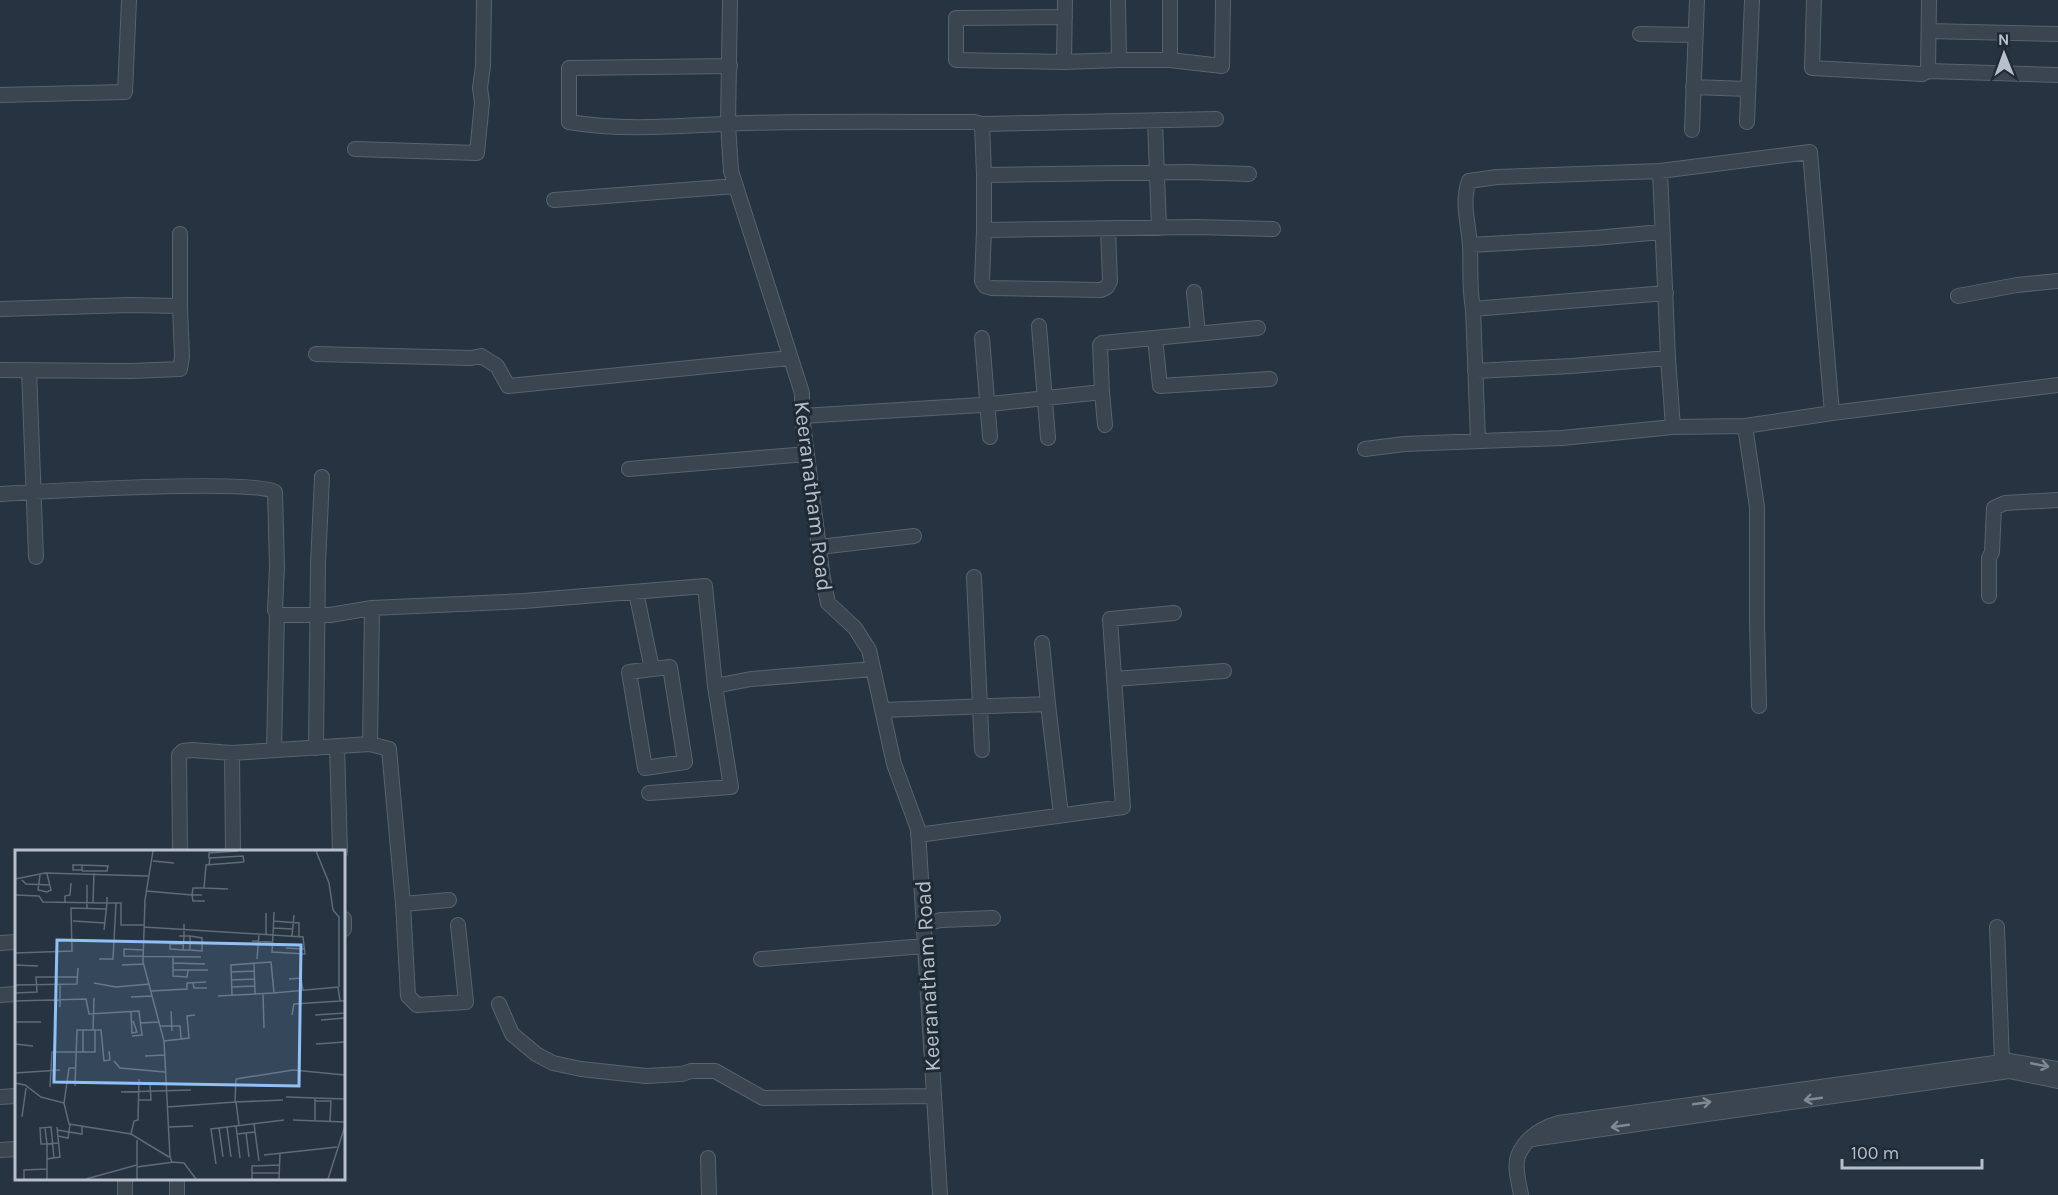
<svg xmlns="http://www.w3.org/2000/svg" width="2058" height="1195" viewBox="0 0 2058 1195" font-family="Karla,sans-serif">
<rect width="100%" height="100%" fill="#263340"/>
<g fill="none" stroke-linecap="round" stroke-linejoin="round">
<g stroke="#58636d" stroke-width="16">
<path id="minor" d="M730 0 728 124 731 171 802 393V416L823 579 828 603 855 628 869 650 894 764 918 829 940 1195
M1065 0 1064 62 1119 60 1118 0
M1170 0V60
M1814 0 1812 68 1922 74 1928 71 2058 75
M1929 31 2058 34
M1640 34 1695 35
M1119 60H1170L1222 66 1223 0
M1064 62 956 60V18L1065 17
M730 66 569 68V122C627 132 688 125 747 123 822 121 899 122 974 122L982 124 1216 119
M1928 71 1929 0
M1693 87 1748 89
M0 95 125 92 129 0
M1155 121 1159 228
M1747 122 1752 0
M982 124 984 175V230L1196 227 1273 229
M1692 130 1697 0
M355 149 477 153 482 102 480 88 483 66 484 0
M1660 171 1668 358 1673 427
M984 175 1190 172 1249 174
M554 200 736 186
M984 230 982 281 985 286 992 288 1101 290 1107 287 1110 281 1108 229
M1470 245 1595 238 1661 232
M1194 292 1198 334
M1958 296 2017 285 2058 281
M0 309 130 305 180 306
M1473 309 1666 293
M1039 326 1048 438
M982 338 990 437
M1155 338 1160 386 1270 379
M316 354 471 358 481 356 497 366 508 386 790 358
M0 370 131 371 180 369 182 357 180 306V234
M29 370 36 557
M1475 371 1572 366 1668 358
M1102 392 1105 425
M802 416 981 405 1102 392 1100 345 1102 343 1258 328
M1745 426 1757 507V620L1759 706
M1478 440 1473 309C1469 288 1471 268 1470 247 1469 224 1461 203 1469 181L1497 177 1660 171 1810 152 1832 413 2058 385
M1365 449 1404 444 1562 438 1673 427 1745 426 1832 413
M629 469 807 454
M0 494C34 492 260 478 275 492L277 567 275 610 277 614 280 615H330L372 608 524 601 705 586 715 686 731 787 649 793
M819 547 914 536
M974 577 982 750
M636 592 652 669 629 672 645 768 685 762 670 667 652 669
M1989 596V558L1992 552 1994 508 2005 503 2058 500
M1042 643 1048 704
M1114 679 1224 671
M715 686 751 679 873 669
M882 710 1048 704 1061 815
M370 744 372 608
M337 746 340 852
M316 748 318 564 322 477
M274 750 277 614
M232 753 233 852
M918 835 1123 807 1110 619 1174 613
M180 852 179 755 183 751 192 750 232 753 370 744 389 749 403 904 408 996 417 1005 466 1002 458 925
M403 904 449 900
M344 919V929
M924 924 941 920 993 918
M1997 927 2002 1062
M0 943 16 942
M761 959 925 946
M0 995 16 994
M499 1004 512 1034 536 1054 553 1063 581 1069 646 1076 682 1074 691 1071H715L763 1098 934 1096
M0 1097 16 1096
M1532 1139 2009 1071 2058 1081
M0 1150 16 1149
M708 1158 709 1195
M125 1178V1195
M177 1195V1178
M1521 1195C1519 1183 1514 1167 1518 1156 1525 1138 1542 1128 1559 1123L2009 1061 2058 1069"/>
</g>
<use href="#minor" stroke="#3a4550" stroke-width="14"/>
</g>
<defs><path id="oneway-shaft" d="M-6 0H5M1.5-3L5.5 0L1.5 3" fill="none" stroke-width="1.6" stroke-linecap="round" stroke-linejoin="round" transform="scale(1.5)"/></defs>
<g stroke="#7f8993">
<use href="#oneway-shaft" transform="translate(2040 1065) rotate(11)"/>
<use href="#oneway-shaft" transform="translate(1813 1099) rotate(172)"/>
<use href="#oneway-shaft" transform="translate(1702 1103) rotate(-8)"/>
<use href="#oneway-shaft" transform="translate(1620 1126) rotate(172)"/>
</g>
<g text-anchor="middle" stroke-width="6" stroke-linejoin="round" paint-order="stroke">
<g font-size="22" fill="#b7c0ca" stroke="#1f2a35">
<text transform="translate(814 496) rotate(83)" y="8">Keeranatham Road</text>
<text transform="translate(927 976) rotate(-93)" y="8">Keeranatham Road</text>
</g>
</g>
<g transform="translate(15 850)">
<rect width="330" height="330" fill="#263340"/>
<path fill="none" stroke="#606b77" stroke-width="1.5" d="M138 1 130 50 128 112 149 191 155 307 157 312 169 313 181 329M301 1 314 33 318 60 324 67V137M194 9V3L223 1M138 11 159 13M194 14 195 8 228 6 229 12M67 21H92L93 16 67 15V20H58V15H67M25 25 23 40 32 42 36 40 32 24M0 29 30 23 133 26M7 30 11 34 35 35M189 38 213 39M131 41 177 45 178 51H190M0 45 24 46 28 52 92 53V47M187 45H177L178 38H189L191 15 229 12M50 52V46L55 45 56 33M78 52 79 23M72 58V35M58 71 90 73M258 71 284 73V87M129 77 258 85 257 102 290 104 288 87 258 85 259 62M258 78 278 79M89 80 92 53H106V75H129M251 84V63M164 86H169L168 100H175V86H169V74M175 86 187 88V101L175 100M277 86 279 65M237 91 257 92M271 98 289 99M128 100 109 99V106L186 107M168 100 155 99V94H168M0 103 57 101 56 58 92 59M158 107V120H193M84 109H98L101 53M242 109 244 84M158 113 190 114M239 114 240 144M0 115 23 116M107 115 129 114M158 120V126L172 127 173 120M216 122 239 121M274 129 286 128 288 140M216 130 239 129M79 133 101 137 135 134M178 133 179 138H192M45 134V157M0 135 62 134 63 118M216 137 239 136M136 141 172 139V133L191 132M0 143 22 142 21 127H62M248 144 249 178M203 146 259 143M217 146 216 115 256 112 259 143 323 137 325 151H330M116 147 137 146M0 151 71 149 74 164 124 161 127 185 117 186M156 161 157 181M116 162 117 183 122 182 118 171M277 165 279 154 325 151M300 165 330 163M306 170 330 168M0 172H26M125 173 144 172M145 176H165L166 189M78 180 79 148M149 191 174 188 172 166 180 165M0 194 18 196M301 194 330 192M68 202V180M130 206 150 205M99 211 105 218 150 222M0 223 45 220M221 229 278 220 330 225M0 233 10 235 26 247 49 253 54 274 116 284 154 307M60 236 62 180H86L89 211 95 210 94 201M35 237 37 202H80V180M106 242 176 240M271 247 330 249M300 249V270M124 250H136L135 234M300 251H316L315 271M220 252 268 250M221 252 224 275M49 253 54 218H61M152 257 220 252 221 229M7 267 11 238M278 270 330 272M221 276 225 308M153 277 178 276M212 277 216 307M30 278 32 294H26L25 278H26L36 277 39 308M204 278 208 307M42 280 67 284V276M240 282 244 311M231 283 234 307M116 284 119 271 123 270 124 229M222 284 240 282 239 273M43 286 53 288 55 275M249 305 322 297M32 309V294L43 293M201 314 196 279 269 270M237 323H264M9 329V320L32 319M32 329V309L45 307 42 277M71 329 122 315V290M122 329V317L159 312M237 329V316L265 315M264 329 265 303M313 329 330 276"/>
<path fill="#90c0f6" fill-opacity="0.15" stroke="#90c0f6" stroke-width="3" d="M42 90 286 95 284 236 39 232Z"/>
<rect width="330" height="330" fill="none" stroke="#b7c0ca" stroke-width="3"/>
</g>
<g transform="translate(2004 54) rotate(359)" stroke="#1f2a35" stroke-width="4.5" paint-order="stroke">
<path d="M0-4.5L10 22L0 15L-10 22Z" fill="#b7c0ca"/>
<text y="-9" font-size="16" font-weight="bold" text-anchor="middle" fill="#b7c0ca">N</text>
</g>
<path d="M1842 1159v9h140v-9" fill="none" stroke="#b7c0ca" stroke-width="3"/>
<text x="1851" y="1159" font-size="18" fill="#b7c0ca" stroke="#1f2a35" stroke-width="4.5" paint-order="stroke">100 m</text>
</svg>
